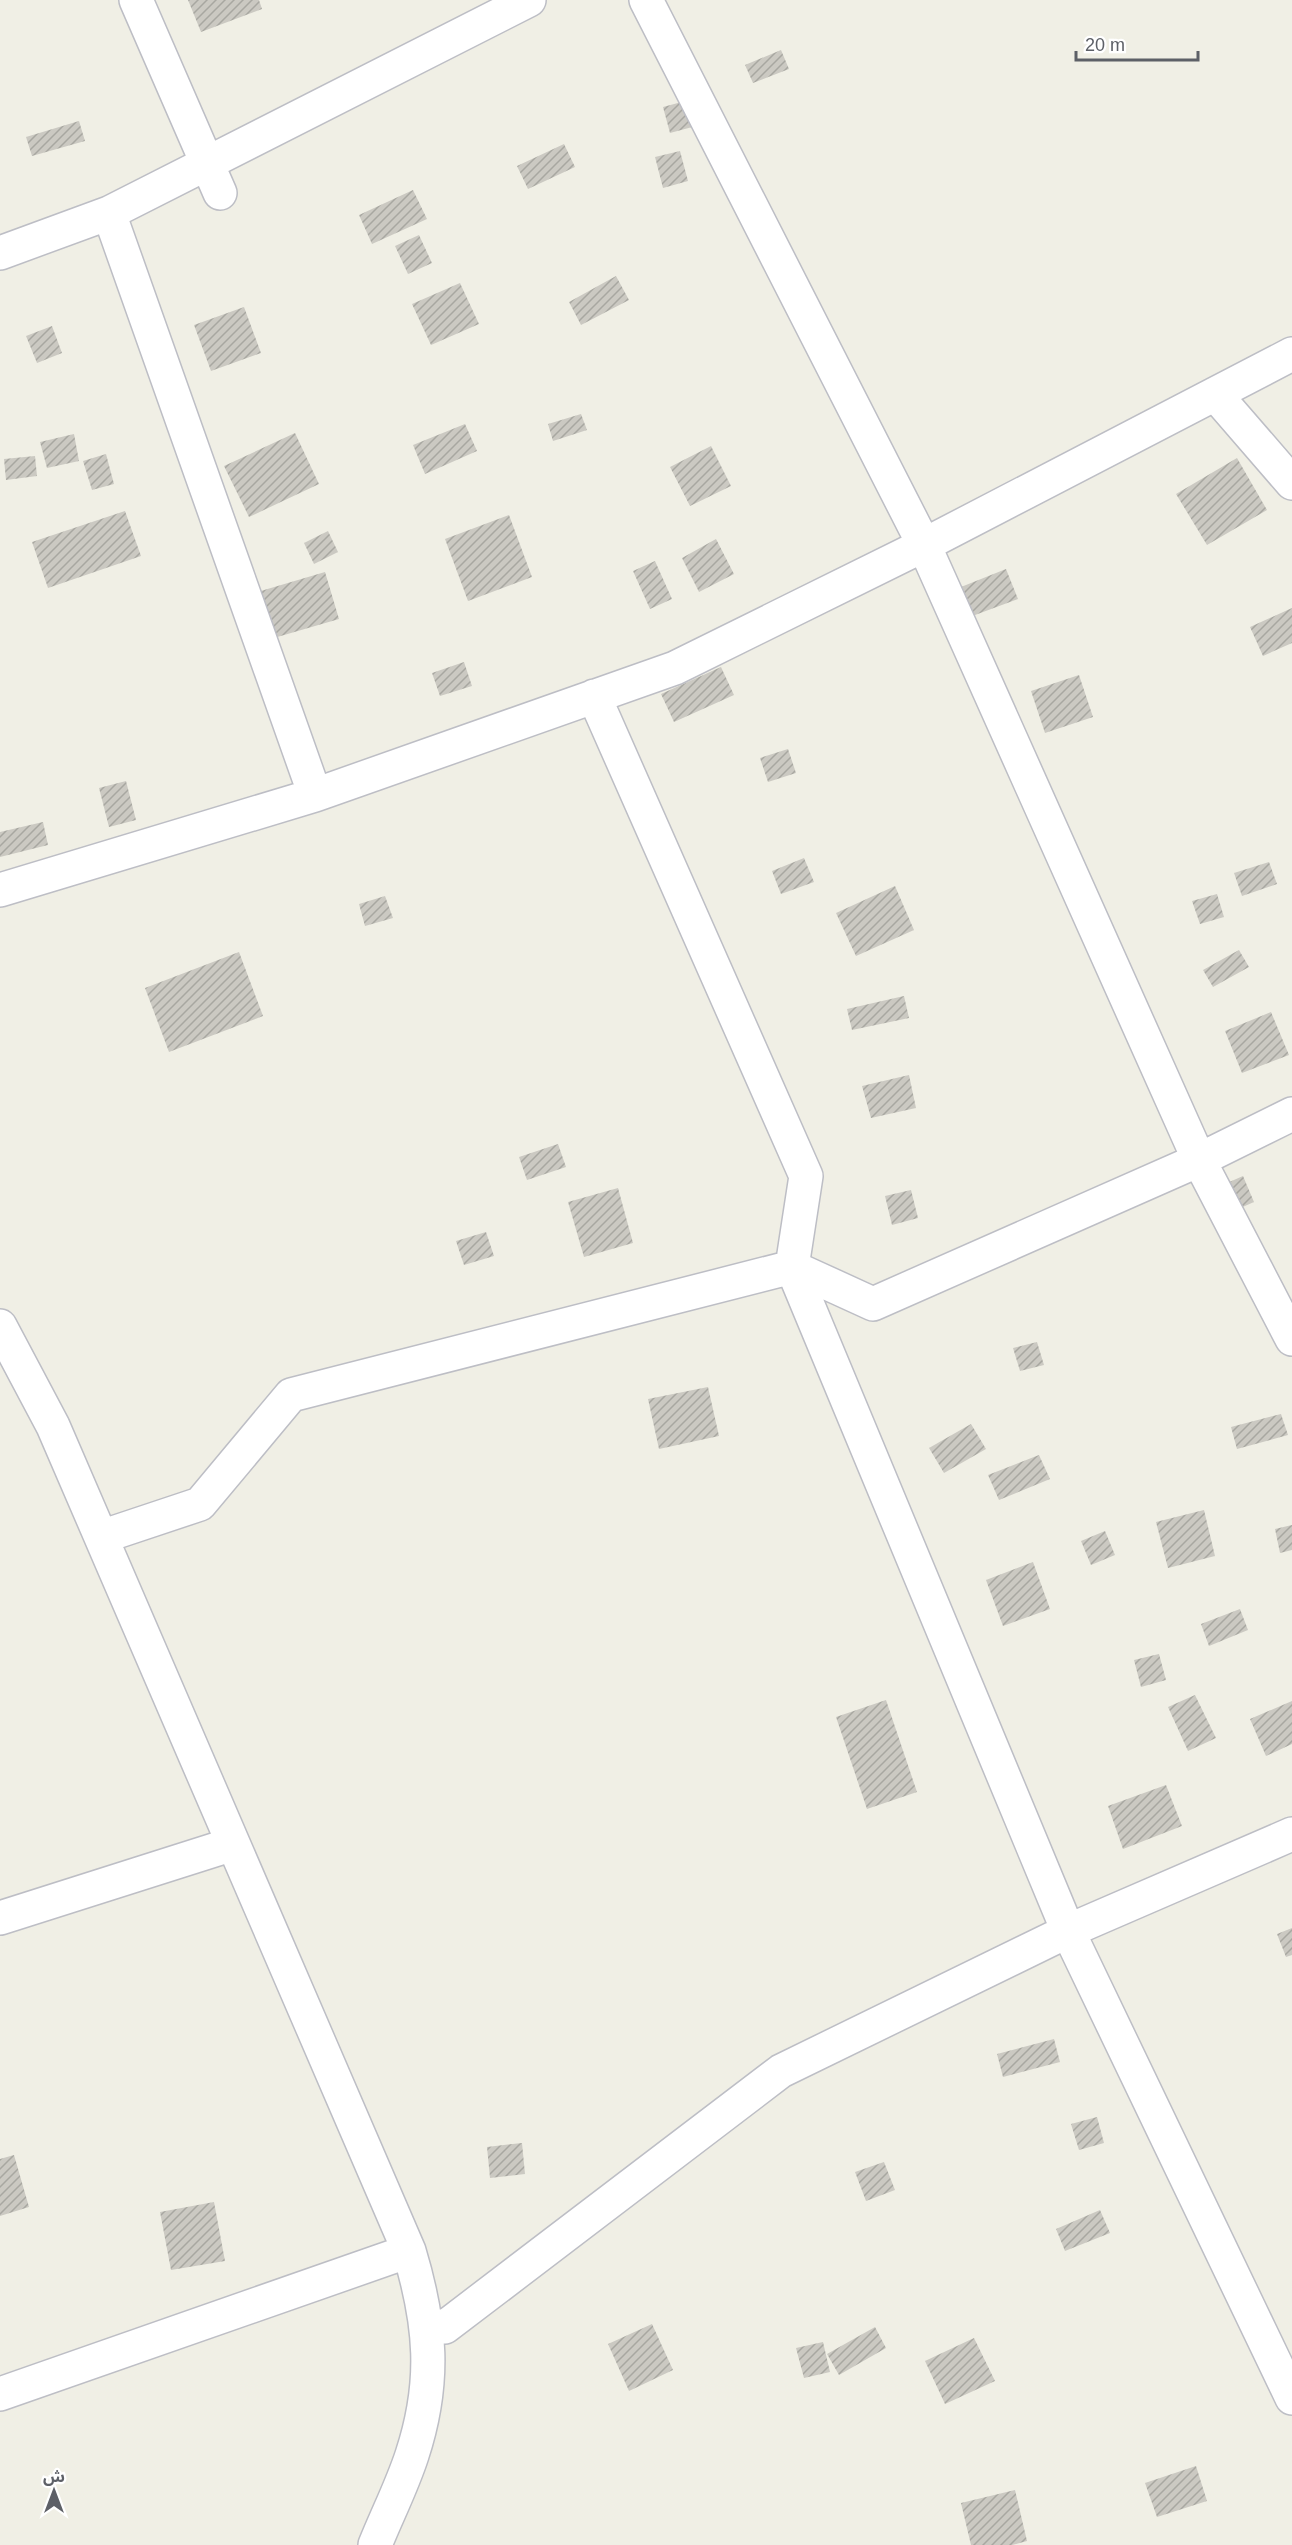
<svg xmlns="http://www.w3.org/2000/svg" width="1292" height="2545" viewBox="0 0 1292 2545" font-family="Helvetica,'Noto Sans Arabic',sans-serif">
<defs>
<pattern id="building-hatch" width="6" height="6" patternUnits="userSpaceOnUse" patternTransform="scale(1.5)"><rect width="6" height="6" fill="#cbc9c2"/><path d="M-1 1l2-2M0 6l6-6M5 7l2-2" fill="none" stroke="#a8a7a1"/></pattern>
</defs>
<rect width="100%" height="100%" fill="#f0efe5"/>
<path fill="url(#building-hatch)" d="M188 0H259L262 9 201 32Z
M781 50 789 69 753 83 745 65Z
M689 100 696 126 670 133 663 107Z
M79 121 85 141 32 156 26 137Z
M564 144 575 167 528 189 517 166Z
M680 151 688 181 663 188 655 157Z
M413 190 427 219 372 244 359 215Z
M419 235 432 263 408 274 395 246Z
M616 276 629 300 581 325 569 302Z
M460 283 479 324 431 345 412 304Z
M244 307 261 353 211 371 194 325Z
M52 326 62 353 37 363 26 336Z
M581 414 587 430 553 441 548 424Z
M465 424 477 451 425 474 413 445Z
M295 433 319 484 249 517 224 466Z
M74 434 79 461 47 468 40 442Z
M711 446 731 486 690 506 670 467Z
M106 454 114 484 92 490 83 461Z
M35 456 37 476 6 480 4 459Z
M1237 458 1267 510 1207 545 1176 494Z
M125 511 141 556 48 588 32 542Z
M509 515 532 577 468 601 445 539Z
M328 531 338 552 314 564 304 543Z
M716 539 734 574 699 592 682 558Z
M655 561 672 599 650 609 633 571Z
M1006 569 1018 599 967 618 956 589Z
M325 572 339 619 267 640 254 593Z
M1292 608V643L1263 656 1250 627Z
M464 662 472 686 440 696 432 673Z
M721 667 734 695 674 722 661 694Z
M1079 675 1093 717 1045 733 1031 691Z
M788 749 796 773 768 782 760 758Z
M126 781 136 820 109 827 99 788Z
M43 822 48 845 0 857V832Z
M804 858 814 882 781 894 772 871Z
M1269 862 1277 884 1242 896 1234 873Z
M895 886 914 930 856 956 836 913Z
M1217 894 1224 917 1200 924 1192 901Z
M385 896 393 918 365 926 359 904Z
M1239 950 1249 967 1213 987 1203 970Z
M239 952 263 1016 169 1052 145 988Z
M904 996 909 1018 852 1030 847 1009Z
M1271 1012 1289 1055 1242 1073 1225 1031Z
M909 1075 916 1108 871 1118 862 1086Z
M558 1144 566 1167 527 1180 519 1157Z
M1243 1176 1254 1202 1229 1213 1218 1187Z
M618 1188 633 1243 584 1257 568 1202Z
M911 1190 918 1218 892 1225 885 1196Z
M486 1232 494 1256 464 1265 456 1241Z
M1037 1342 1044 1365 1020 1371 1013 1348Z
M708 1387 719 1436 659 1449 648 1399Z
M1281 1414 1288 1435 1237 1449 1231 1427Z
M971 1424 986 1449 944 1473 929 1448Z
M1039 1455 1050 1479 999 1500 988 1475Z
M1204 1510 1215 1556 1168 1568 1156 1522Z
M1292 1525V1550L1280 1553 1275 1529Z
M1105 1531 1115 1555 1091 1565 1081 1541Z
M1033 1562 1050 1609 1003 1626 986 1580Z
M1240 1609 1248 1630 1209 1646 1201 1624Z
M1159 1654 1166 1680 1141 1687 1134 1660Z
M1195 1695 1216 1738 1188 1751 1168 1707Z
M886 1700 917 1792 867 1809 836 1717Z
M1292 1701V1744L1266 1756 1250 1719Z
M1166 1785 1182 1826 1123 1849 1108 1806Z
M1292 1928V1955L1286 1957 1277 1934Z
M1054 2039 1060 2062 1003 2077 997 2054Z
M1097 2117 1104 2143 1079 2150 1071 2124Z
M522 2143 525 2174 490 2178 487 2147Z
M14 2155 29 2207 0 2216V2159Z
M884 2162 895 2190 866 2201 855 2172Z
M214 2202 225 2261 171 2270 160 2212Z
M1100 2210 1110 2233 1065 2251 1056 2229Z
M652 2324 673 2370 629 2391 608 2344Z
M875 2327 886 2348 839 2375 827 2354Z
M974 2338 995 2381 945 2404 925 2361Z
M823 2342 830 2372 804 2378 796 2348Z
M1196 2466 1207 2501 1157 2517 1145 2483Z
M1015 2490 1027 2541 1012 2545H971L961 2503Z"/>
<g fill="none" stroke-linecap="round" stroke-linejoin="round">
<g stroke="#bdbec5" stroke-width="36">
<path id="minor" d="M136 0 220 193
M646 0 924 545 1199 1160 1292 1339
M109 213 315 795
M0 253 109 213 529 0
M1215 394 1292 483
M594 696 806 1176 792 1267 1068 1931 1292 2398
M0 890 315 795 675 668 924 545 1292 354
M0 1326 53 1426 409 2251C431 2324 436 2382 412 2455 402 2486 387 2515 375 2545
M101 1537 200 1504 291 1395 792 1267 873 1304 1199 1160 1292 1114
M0 1918 233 1844
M427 2324 445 2327 781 2071 1068 1931 1292 1834
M0 2394 409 2251"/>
</g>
<use href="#minor" stroke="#fff" stroke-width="33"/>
</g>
<g transform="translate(54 2491)" stroke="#ffffff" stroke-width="4.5" paint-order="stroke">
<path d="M0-4.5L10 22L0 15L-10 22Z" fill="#5d6067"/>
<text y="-9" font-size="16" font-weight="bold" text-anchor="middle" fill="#5d6067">ش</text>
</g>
<path d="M1076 51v9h122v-9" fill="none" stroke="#5d6067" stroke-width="3"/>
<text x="1085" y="51" font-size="18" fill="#5d6067" stroke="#ffffff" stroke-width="4.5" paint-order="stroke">20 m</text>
</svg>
